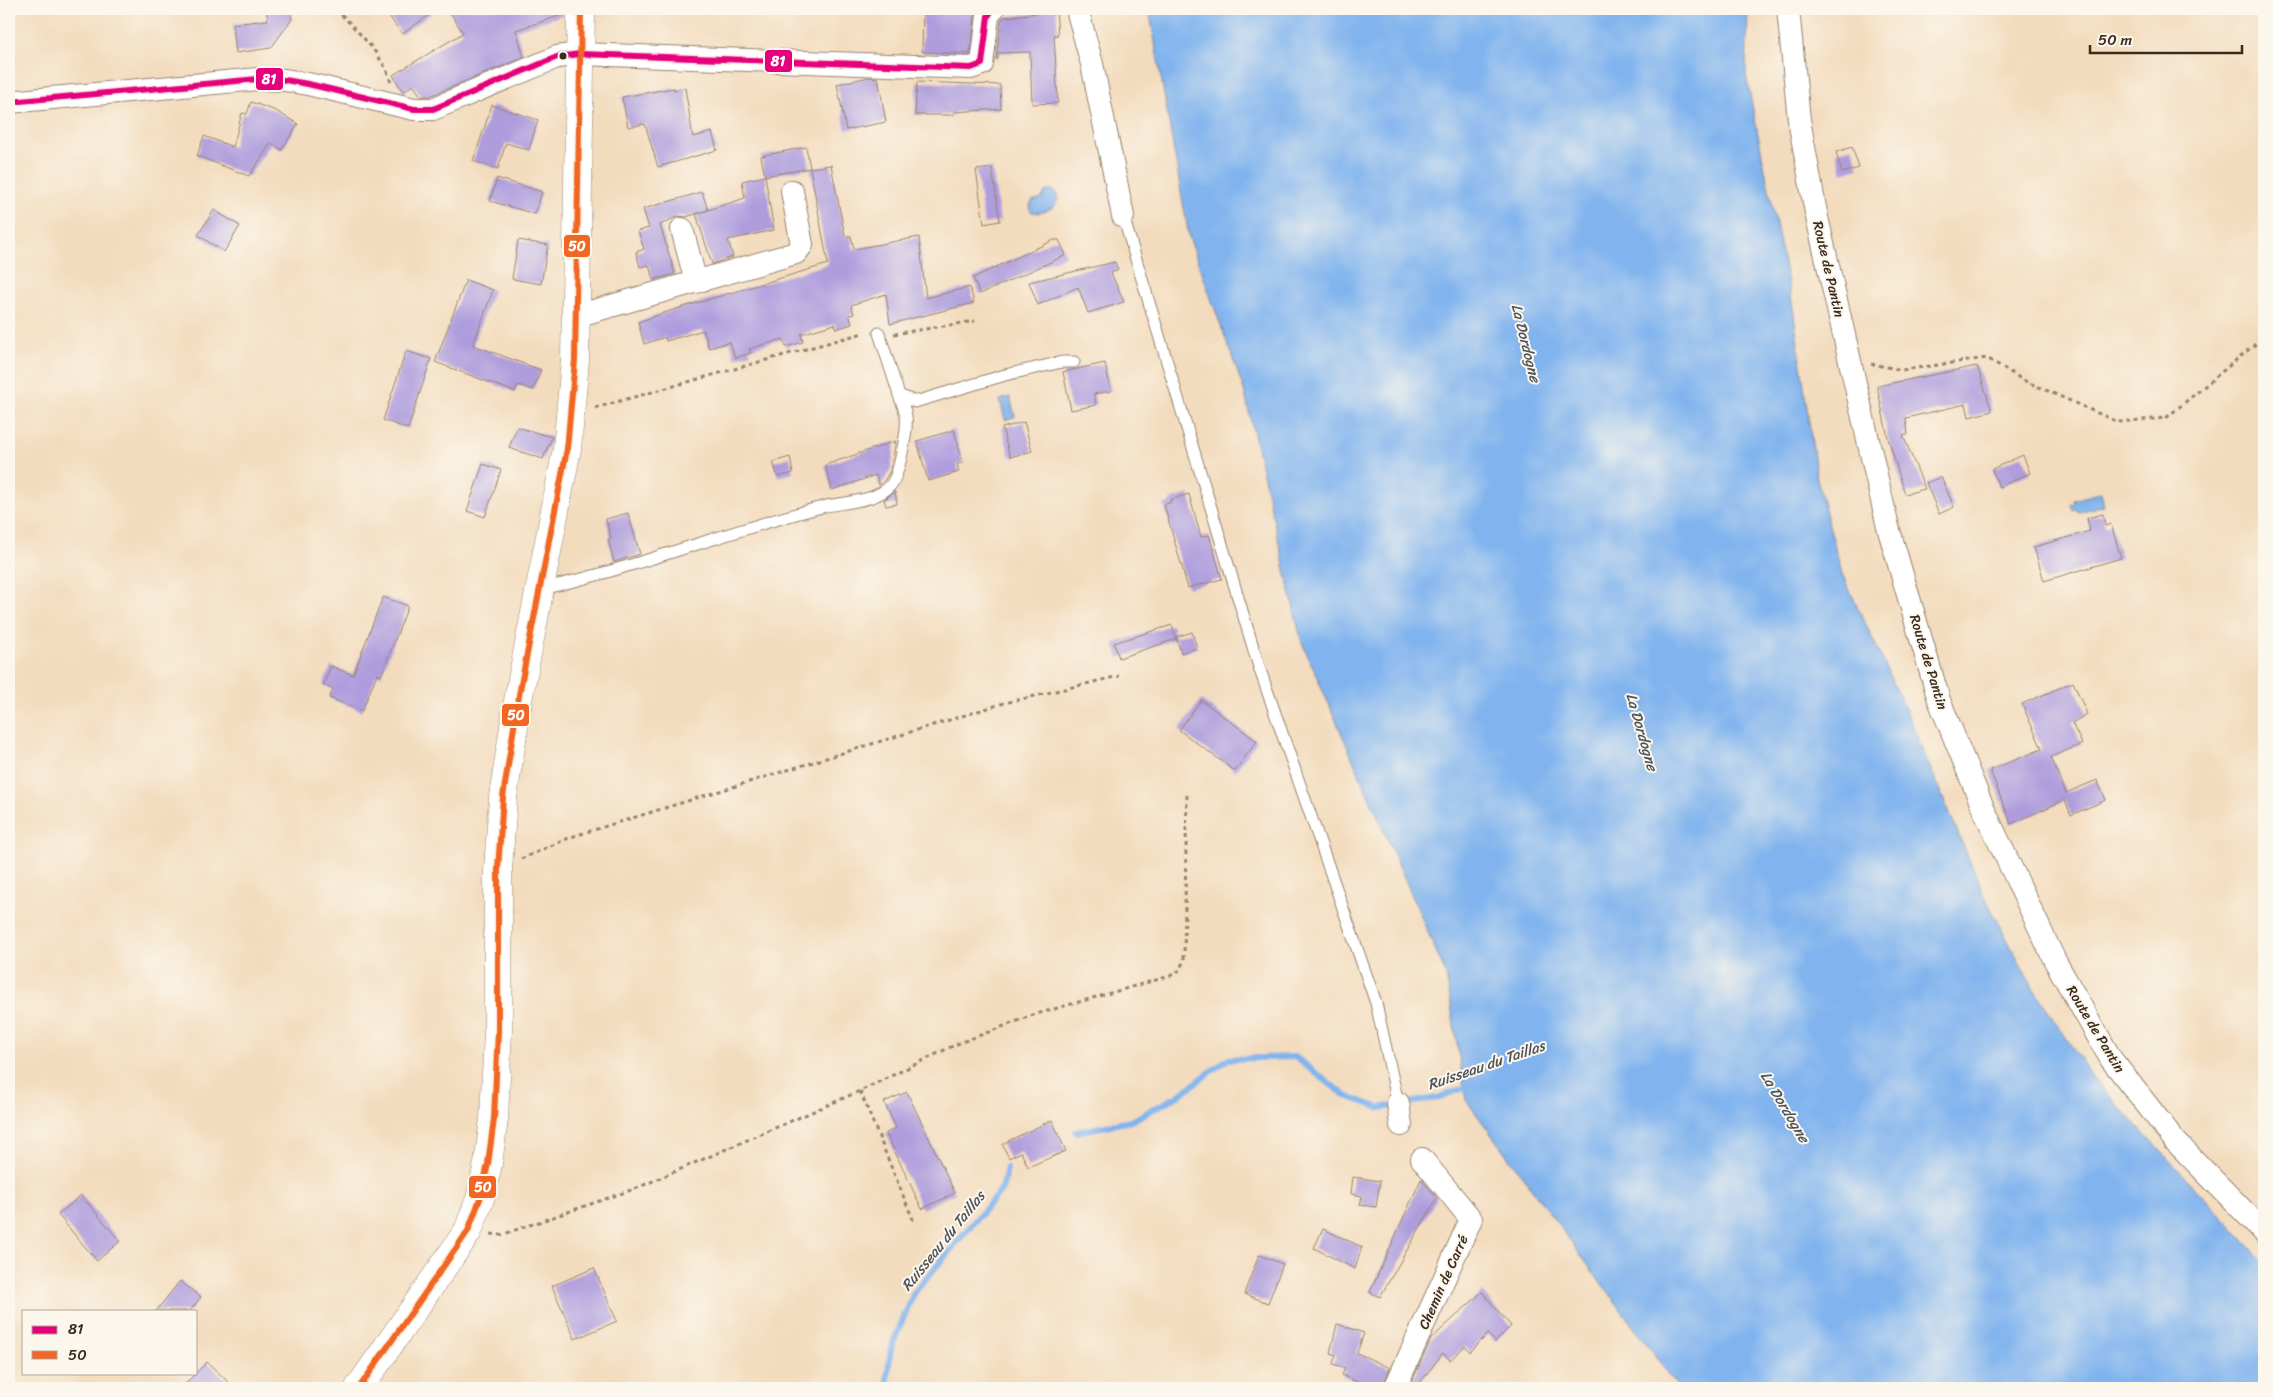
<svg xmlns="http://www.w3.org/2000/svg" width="2273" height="1397" viewBox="0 0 2273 1397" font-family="Sriracha,sans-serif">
<rect width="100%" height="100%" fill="#fbf7ec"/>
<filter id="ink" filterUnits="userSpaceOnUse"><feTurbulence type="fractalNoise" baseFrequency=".02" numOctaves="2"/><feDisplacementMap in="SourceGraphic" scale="10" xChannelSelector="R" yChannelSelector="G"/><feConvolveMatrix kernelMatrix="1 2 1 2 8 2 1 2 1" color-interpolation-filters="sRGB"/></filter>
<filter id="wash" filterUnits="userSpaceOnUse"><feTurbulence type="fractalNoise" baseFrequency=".0096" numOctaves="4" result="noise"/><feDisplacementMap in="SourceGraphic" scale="20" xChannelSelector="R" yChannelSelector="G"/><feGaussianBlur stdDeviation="1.12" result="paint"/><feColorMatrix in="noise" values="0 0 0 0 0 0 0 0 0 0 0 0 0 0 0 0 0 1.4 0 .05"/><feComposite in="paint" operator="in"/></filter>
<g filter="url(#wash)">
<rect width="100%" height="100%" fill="#f3dcbe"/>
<path fill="#81b4ee" stroke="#5e6f86" d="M1149 9H1748L1746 75 1793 308 1817 479 1842 574 1901 699 1985 897 2030 983 2093 1078 2264 1262V1388H1679L1466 1100 1446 974 1301 640 1244 390 1189 237Z
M1052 190 1058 194C1060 207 1043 215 1032 212L1029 208 1032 201 1042 198 1045 192Z
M1010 397 1015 417 1005 420 1000 400Z
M2101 492 2104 505 2078 512 2077 509 2073 510 2071 504 2075 503 2074 500Z"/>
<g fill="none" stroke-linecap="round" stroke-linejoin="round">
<path stroke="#81b4ee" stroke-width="6" d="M1076 1132 1131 1121 1178 1096 1228 1059 1295 1057 1346 1096 1380 1108 1437 1098 1472 1085
M886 1388 891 1348 914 1293 1002 1189 1007 1168"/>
</g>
<g id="blocks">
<path fill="#ae9cdd" d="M266 9H290L292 19 271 48 236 53 233 24 268 20Z
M384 9H438L402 34Z
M448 9H565V14L516 30 524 57 430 96H421L413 85 403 92 393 75 463 33Z
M923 9H976L970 54 922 52Z
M1038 9H1056L1058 35H1054L1058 103 1032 104 1030 52 998 53V59H996L1001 21 1004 17 1038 13Z
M869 77 878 78 886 122 846 130 837 84Z
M917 82 1000 85 1001 109 954 112V115H915Z
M674 88V90L685 88 693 137 712 132 717 150 658 167 645 124 628 127 622 97Z
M251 102 276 111 298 124 282 150 271 143 249 176 197 156 204 136 233 147 242 113 247 114Z
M492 105 538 120 529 150 506 143 498 169 473 161Z
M806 147 810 168 765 176 774 230 728 240 733 257 712 264 696 214 745 198 742 181 765 176 761 156Z
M1852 147 1859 168 1842 173 1836 152Z
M831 165 845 236H851L854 249 919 237 926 298 970 287 974 303 890 324 886 294 851 305 854 314 849 315 852 324 836 329 835 324 801 334 803 342 786 347 783 339 749 349 751 353 735 358 730 342 709 348 703 330 666 341 665 337 644 344 638 322 673 310 828 264 810 168Z
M992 168 1000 221 984 224 976 170Z
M497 178 542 192 535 214 490 201Z
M702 192 708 210 686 217 678 216 660 225 675 274 653 280 649 265 640 267 636 252 644 249 638 231 649 228 643 209Z
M214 210 240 226 224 252 198 235Z
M518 240 548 245 541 284 512 279Z
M1054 240H1059L1066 255 980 294 973 278Z
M1115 262 1118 270 1111 273 1124 302 1088 313 1078 287 1038 305 1029 282Z
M466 280 493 290 473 345 541 370 533 390 518 385 515 392 435 362Z
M406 351 431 359 408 429 383 420Z
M1105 363 1111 391 1094 394 1096 405 1071 410 1063 372Z
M1977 366 1992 411 1969 417 1966 404 1906 418 1908 435H1903L1925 489 1905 494 1888 438 1877 386Z
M1024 422 1032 451 1010 457 1002 428Z
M517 427 552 437 543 459 509 448Z
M954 430 963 462 957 464 959 472 928 481 917 441Z
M896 441 890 471 884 481 879 485 876 475 832 490 825 465Z
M2023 455 2030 473 1999 487 1992 469Z
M790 457 793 473 778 477 773 462Z
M483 464 501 470 485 517 467 511Z
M1941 477 1954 507 1939 514 1926 483Z
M895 492 897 504 886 506 884 500Z
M1189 494 1201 537 1209 535 1222 579 1188 588 1164 505 1171 502 1170 500Z
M628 513 640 554 614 562 608 539H611L606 519Z
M2103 514 2105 526 2111 524 2121 558 2044 581 2034 547 2090 531 2087 518Z
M383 597 408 606 381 676 377 674 362 711 329 698 333 689 323 685 331 666 353 675Z
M1172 625 1176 639 1119 658 1114 643Z
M1192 632 1197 648 1181 653 1176 637Z
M2073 682 2087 714 2072 723 2082 744 2051 757 2066 793 2097 780 2106 800 2071 815 2065 800 2011 824 1990 770 2042 749 2022 704Z
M1201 700 1257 741 1235 771 1179 730Z
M907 1092 955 1193 922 1209 886 1133 896 1128 884 1102Z
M1052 1120 1066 1151 1028 1167 1021 1152 1009 1158 1002 1144Z
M1353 1177 1380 1181 1376 1207 1360 1205 1362 1196 1351 1194Z
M1421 1179 1437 1198 1380 1297 1370 1292Z
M81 1195 120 1241 97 1261 58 1215Z
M1323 1229 1362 1247 1355 1269 1314 1248Z
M1259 1255 1283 1264 1268 1303 1244 1294Z
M594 1268 617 1321 575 1339 552 1286Z
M180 1281 201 1297 190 1311H156Z
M1482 1292 1511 1326 1495 1342 1488 1334 1470 1352 1465 1346 1450 1360 1443 1353 1416 1388 1410 1386 1431 1339Z
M1337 1324 1364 1333 1357 1353 1390 1368 1382 1388H1369L1342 1375 1345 1368 1333 1364 1336 1355 1330 1353Z
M207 1362 235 1388H181Z"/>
</g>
</g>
<g filter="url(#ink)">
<use href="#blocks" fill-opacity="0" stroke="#97836e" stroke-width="1"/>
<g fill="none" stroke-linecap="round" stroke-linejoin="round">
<g stroke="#97836e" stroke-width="13">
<path id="service" d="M1123 216 1259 667 1376 1003 1398 1103
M879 333 899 395 915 402 1005 375 1062 362H1074
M541 589C636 568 727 531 822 507 843 502 875 502 890 486 899 477 908 429 906 416 905 409 901 401 899 395"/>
</g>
<g stroke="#97836e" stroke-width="24">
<path id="minor" d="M1077 9 1092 64 1123 216
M1788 9 1799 120 1816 213 1888 527 1939 700 1984 810 2055 961 2111 1059 2176 1142 2264 1232
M9 102 258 79 285 80 308 84 414 109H433L557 57 580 54 971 68 982 64 988 16 993 9
M682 229 696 282
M576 316 796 253 802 245 792 191
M1398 1103 1401 1125
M1395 1388 1471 1219 1422 1159"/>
</g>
<g stroke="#97836e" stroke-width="29">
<path id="secondary" d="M359 1388 468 1231 480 1199 488 1164 494 1119 498 1031V869L503 797 519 695 567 449 575 360 581 9"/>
</g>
<path stroke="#97836e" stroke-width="3" stroke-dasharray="4 4" stroke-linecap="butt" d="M336 9C354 28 386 57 391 84
M894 334 975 321
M1871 364 1902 370 1987 358 2023 380 2118 422 2166 418 2264 337
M595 408 863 333
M521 859 571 837 1001 704 1119 676
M860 1091 914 1222
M491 1234 501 1235 637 1188 860 1091 957 1044 1033 1015 1170 976 1180 970 1184 959 1187 795"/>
<use href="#service" stroke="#fff" stroke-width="11"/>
<use href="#minor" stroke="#fff" stroke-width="22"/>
<use href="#secondary" stroke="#fff" stroke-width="28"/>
<g stroke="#fbf7ec" stroke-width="10">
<path id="bus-1" d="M9 102 258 79 285 80 308 84 414 109H433L557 57 580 54 971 68 982 64 988 16 993 9"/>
</g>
<g stroke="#fbf7ec" stroke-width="10">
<path id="bus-2" d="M359 1388 468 1231 480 1199 488 1164 494 1119 498 1031V869L503 797 519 695 567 449 575 360 581 9"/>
</g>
<use href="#bus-1" stroke="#e5007d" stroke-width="6"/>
<use href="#bus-2" stroke="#f26522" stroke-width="6"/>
</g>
</g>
<circle fill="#3b2a1e" stroke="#fbf7ec" stroke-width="2" cx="563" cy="56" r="4.5"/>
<g text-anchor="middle" stroke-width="4" stroke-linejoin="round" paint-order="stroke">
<g font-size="14" fill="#3b2a1e" stroke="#fbf7ec">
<text transform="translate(1829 269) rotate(77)" y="5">Route de Pantin</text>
<text transform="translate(1929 662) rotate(73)" y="5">Route de Pantin</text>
<text transform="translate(2096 1029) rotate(59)" y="5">Route de Pantin</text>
<text transform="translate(1443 1282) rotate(-66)" y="5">Chemin de Carré</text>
</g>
<g font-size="15" font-style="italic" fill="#50535c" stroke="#fbf7ec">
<text transform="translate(1526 343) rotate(76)" y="5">La Dordogne</text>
<text transform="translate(1642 732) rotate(74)" y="5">La Dordogne</text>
<text transform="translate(1486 1065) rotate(-19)" y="5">Ruisseau du Taillas</text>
<text transform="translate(1785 1107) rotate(59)" y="5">La Dordogne</text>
<text transform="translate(943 1241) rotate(-51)" y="5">Ruisseau du Taillas</text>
</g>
</g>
<g stroke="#fbf7ec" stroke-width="2">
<rect x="764" y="49" width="29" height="24" rx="5" fill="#e5007d"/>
<rect x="255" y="67" width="29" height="24" rx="5" fill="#e5007d"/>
<rect x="563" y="234" width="28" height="24" rx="5" fill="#f26522"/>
<rect x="501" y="703" width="29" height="24" rx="5" fill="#f26522"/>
<rect x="468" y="1175" width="29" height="24" rx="5" fill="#f26522"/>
</g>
<g font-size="14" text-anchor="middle" font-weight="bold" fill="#fff">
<text x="778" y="66">81</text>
<text x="269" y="84">81</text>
<text x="577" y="251">50</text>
<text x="516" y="720">50</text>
<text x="483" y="1192">50</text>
</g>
<rect width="2273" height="1397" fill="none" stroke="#fbf7ec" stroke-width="30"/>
<rect x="22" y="1310" width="175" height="65" fill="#fbf7ec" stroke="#aea59a"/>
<rect x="32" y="1326" width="25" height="8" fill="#e5007d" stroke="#aea59a"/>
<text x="68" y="1334" font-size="15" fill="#3b2a1e">81</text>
<rect x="32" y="1351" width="25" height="8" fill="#f26522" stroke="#aea59a"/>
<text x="68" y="1360" font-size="15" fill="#3b2a1e">50</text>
<path d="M2090 45v8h152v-8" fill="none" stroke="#3b2a1e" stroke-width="2.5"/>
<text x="2098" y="45" font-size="15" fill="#3b2a1e" stroke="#fbf7ec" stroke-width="4" paint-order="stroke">50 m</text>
</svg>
